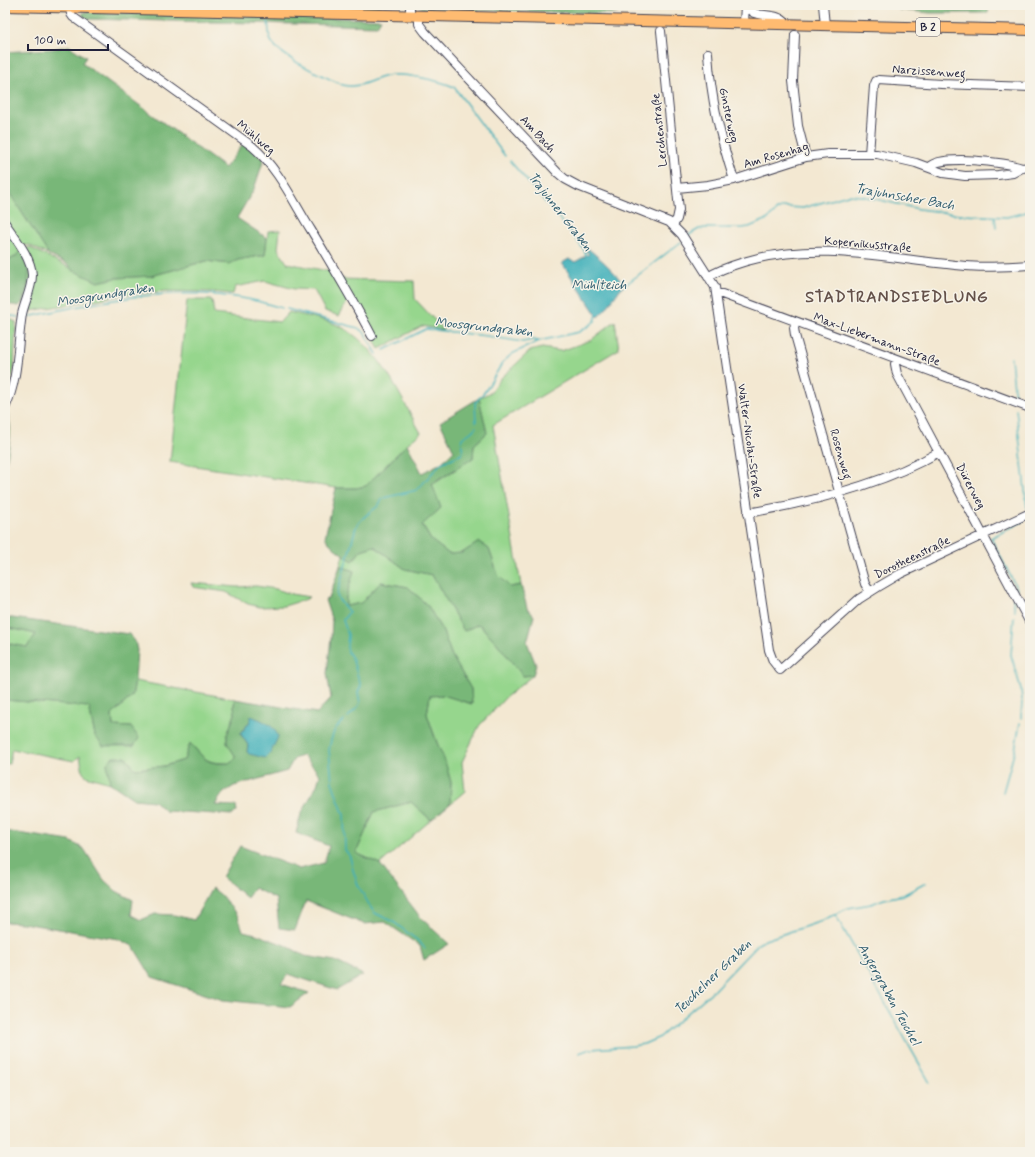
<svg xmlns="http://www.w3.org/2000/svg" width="1035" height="1157" viewBox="0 0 1035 1157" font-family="Mynerve,sans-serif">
<rect width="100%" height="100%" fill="#f7f3e8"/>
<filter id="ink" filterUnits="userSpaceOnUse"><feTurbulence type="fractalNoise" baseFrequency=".025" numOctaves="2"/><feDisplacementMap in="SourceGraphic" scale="8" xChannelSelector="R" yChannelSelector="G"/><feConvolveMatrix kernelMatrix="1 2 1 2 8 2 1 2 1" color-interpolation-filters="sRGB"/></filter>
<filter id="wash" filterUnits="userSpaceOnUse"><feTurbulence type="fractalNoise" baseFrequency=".012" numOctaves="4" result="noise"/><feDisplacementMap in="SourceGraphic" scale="16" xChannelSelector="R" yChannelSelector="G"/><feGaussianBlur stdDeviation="0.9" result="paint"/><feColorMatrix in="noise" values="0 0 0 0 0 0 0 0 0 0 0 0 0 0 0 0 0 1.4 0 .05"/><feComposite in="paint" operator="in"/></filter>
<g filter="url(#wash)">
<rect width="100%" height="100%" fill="#f3e8d2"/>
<path fill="#96d68d" stroke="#5c7c64" d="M5 186 49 255 29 245 22 246 5 220Z
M280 230 278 249 287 263 333 272 349 299 339 316 325 311 314 290 294 289 265 281 235 287 233 294 213 292 166 291 128 294 25 312 24 250 29 247 98 282 116 278 151 276 206 261 229 264 238 260 265 255 268 231Z
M5 232 10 234 21 250 15 257 5 262Z
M340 279 414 281 415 299 444 330 422 326 379 349Z
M187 300H212L214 314 280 322 289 312C305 316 331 320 345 329 382 351 400 397 421 433L407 444 366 486 356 488H336L170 462Z
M5 317 16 322 14 369 5 400Z
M615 321 619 349 493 425 521 585 510 587 498 575 489 549 479 542 462 553 449 554 431 540 422 524 441 508 432 485 473 458 474 445 487 433 479 398 491 392 501 378 530 351 542 348 561 351 591 340Z
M374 546 405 569 432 575 464 631 479 624 496 642 523 676 533 675 506 697 479 726 462 762 465 791 450 804 451 782 427 714 430 696 443 695 472 704 471 689 452 656 443 632 428 606 408 587 381 582 361 603 346 606V597L354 571 340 566 343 555 353 561 361 550Z
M191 583 237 587 256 586 276 589 291 594 309 597 307 599 284 606 260 607 248 604 226 592 193 587Z
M5 627 36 634 27 647 5 643Z
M135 681 235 699 234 705 235 714 227 735V743L236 757 231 763C205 763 207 761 190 743L184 760 164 766 135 769 107 763 110 783 86 776 83 773 80 756 74 761 12 749 9 764 5 763V700L89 707 95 736 131 727 113 726 112 715 132 696Z
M411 802 431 820 380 864 356 853 374 812Z"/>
<path fill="#78b778" stroke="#4d6c5a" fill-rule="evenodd" d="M145 5H371L381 6 378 10Z
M418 5H620V12L615 14 422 8Z
M899 5H989L988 13H930L899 10Z
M84 12 381 19 377 26 87 19 82 15Z
M69 46 86 57 82 63 225 168 244 143 264 159 254 189 237 218 267 238 265 255 238 260 229 264 206 261 151 276 116 278 98 282 72 270 69 265 49 255 5 186V52L52 49Z
M21 250C33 275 29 278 22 303L19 306 6 304 7 318 5 317V262L15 257Z
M479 398 487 433 474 445 473 458 432 484 441 508 422 525 431 540 449 554 462 553 479 542 489 549 498 575 510 587 521 585 527 608 534 616 527 642 536 665 533 675 523 676 496 642 479 624 464 631 432 575 405 569 374 546 361 550 353 561C343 555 331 547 325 537L336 488H356L366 486 407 444 422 473 441 463 454 451 440 422Z
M5 404C10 420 12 430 9 447 8 452 8 458 5 463Z
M340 566 354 571 346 597V606L361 603 381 582 408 587 428 606 443 632 452 656 471 689 472 704 443 695 430 696 427 714 435 738 445 761 451 782 450 804 431 820 411 802 374 812 356 853 380 864 421 918 449 944 424 960 420 946 385 922 364 924 306 901 295 930 279 928 276 899 254 888 247 898 222 877 240 846 299 869 324 863 329 846 296 833 301 814 317 785 320 775 303 755 294 759 287 771 234 786 223 793 215 805 236 806 237 811 233 815 165 811 154 801 134 799 110 783 107 763 113 757H126L135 769 164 766 184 760 190 743C207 761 205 764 231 763L236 757 227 743V735L235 714 234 705 235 699 317 713 331 698 327 673 331 638 332 621 325 600 329 598ZM249 723 270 754 266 757 247 752 248 745 242 736 241 733Z
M5 617 129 634 135 641 137 650 135 681 132 696 112 715 113 726 131 727 139 738 134 746H103L95 736 89 707 5 700V643L27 647 36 634 5 627Z
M5 831 70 841 84 849 104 880 116 891 133 900 131 915 141 920 155 914 174 915 194 920 212 888 221 895 238 916 243 931 256 934 287 946 305 956 335 961 363 975 337 990 288 974 281 984 309 993 290 1007 223 1000 152 977 133 946 118 939 23 923 5 922Z"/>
<path fill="#3fb0ba" stroke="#30697a" d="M584 245C598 257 615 270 624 286L621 288 606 309 598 317 562 263 569 259 575 262 589 254 582 246Z
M251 716C263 721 274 724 278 737L270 754 265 758 249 754 247 752 248 745 242 736 241 733 249 723Z"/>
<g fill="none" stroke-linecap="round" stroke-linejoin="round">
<path stroke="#3fb0ba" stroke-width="1.5" d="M268 20C269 26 268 36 271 41 281 58 325 77 343 85 359 90 375 77 391 75 405 73 441 81 454 87L505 156
M510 161 570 231 584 250 586 256
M995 217 996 228
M689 235 699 229 705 228H742L749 227 768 219 777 210 781 208 785 207 803 208 848 195 862 196 919 209 963 215 1007 217 1030 211
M624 286 681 242
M287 309 358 328 364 332 377 354
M5 315 19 317
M27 317C99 302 173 284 247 299 259 301 271 305 282 308
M384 350 426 329 487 336 523 342 533 340 539 341
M1011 358 1015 398
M1016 409 1027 508
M476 422 475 403 486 390 503 362 512 354 539 341 579 332 590 325 595 321 597 314
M1017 589 991 538 1023 521
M1013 599 1015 611
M1014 617 1011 655 1021 689 1022 700
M348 717 358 707 360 703 358 692 361 686 352 658 348 652 347 647 348 635 343 620 349 612 339 600 337 595 356 527C361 517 370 513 378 506 380 503 381 500 384 498L417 490 441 463 462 454C464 449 460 444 462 438L471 432 476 427
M1021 718 1022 702
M344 720 335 729 331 740 329 750 332 782 344 815 345 850 349 855 351 861 352 867 358 885 371 908 375 913 395 923 417 940 425 948
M1003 792 1015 750 1020 723
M835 914 930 1083
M579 1053 590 1049 633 1046 644 1044 660 1037 714 990 758 944 765 940 819 922 848 908 871 904 884 899 903 895 926 883"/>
</g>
</g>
<g filter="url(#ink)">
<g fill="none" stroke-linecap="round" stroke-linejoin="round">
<g stroke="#414052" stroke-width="10">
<path id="minor" d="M410 5V15
M747 5 754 13C767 17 778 13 787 24
M823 5 825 25
M70 8 71 14 73 17 252 146C278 168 293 201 311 230 332 265 353 300 372 336
M419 16V24L425 32 558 173 565 179 578 186 669 222 682 235 715 287 769 650 773 661 780 670 859 599 878 587 900 574 1030 513
M744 23 745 5
M661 31 679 210 677 219 673 225
M795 35 793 81 798 126 806 157
M708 53C711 100 720 136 734 180
M869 154 874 86 876 81 879 80 941 84 1030 87
M929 167C940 154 1006 162 1022 168
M677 188 708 185 734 180 806 157 828 154H877L916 163 943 173 965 176 998 175 1013 173 1022 168 1030 167
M5 223C15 238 31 257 32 275 32 288 25 301 22 314 17 346 19 378 5 408
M708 277C719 269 734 265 747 261 821 240 892 260 966 266 987 268 1009 266 1030 265
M716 294H722L1030 408
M796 322 794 328 795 335 865 584 870 592
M896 359 895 364 897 374 1030 623
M748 513C812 502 883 485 939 452"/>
</g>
<g stroke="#414052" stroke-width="12">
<path id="major" d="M5 6 1030 30"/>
</g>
<use href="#minor" stroke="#fff" stroke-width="8"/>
<use href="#major" stroke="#ffbb71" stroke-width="10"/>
</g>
</g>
<g text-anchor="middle" stroke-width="3" stroke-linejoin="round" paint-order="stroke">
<rect fill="#f7f3e8" stroke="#62616f" stroke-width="1" x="916" y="18" width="24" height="18" rx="3"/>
<g font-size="11" font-weight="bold" fill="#22223b">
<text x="928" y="31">B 2</text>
</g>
<g font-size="12" fill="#22223b" stroke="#f7f3e8">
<text transform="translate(929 71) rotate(4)" y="4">Narzissenweg</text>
<text transform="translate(729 115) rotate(78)" y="4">Ginsterweg</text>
<text transform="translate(659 130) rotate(-96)" y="4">Lerchenstraße</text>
<text transform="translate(538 134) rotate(47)" y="4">Am Bach</text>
<text transform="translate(256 137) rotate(40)" y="4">Mühlweg</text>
<text transform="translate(776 155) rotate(-16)" y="4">Am Rosenhag</text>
<text transform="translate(868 244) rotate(5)" y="4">Kopernikusstraße</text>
<text transform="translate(877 339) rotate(20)" y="4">Max-Liebermann-Straße</text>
<text transform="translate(750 441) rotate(82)" y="4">Walter-Nicolai-Straße</text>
<text transform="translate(841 454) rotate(74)" y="4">Rosenweg</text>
<text transform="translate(971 486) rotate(62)" y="4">Dürerweg</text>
<text transform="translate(912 557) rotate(-26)" y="4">Dorotheenstraße</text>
</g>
<g font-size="13" font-style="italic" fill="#2e5b6e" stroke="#f7f3e8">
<text transform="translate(905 196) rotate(10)" y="5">Trajuhnscher Bach</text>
<text transform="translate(561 211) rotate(52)" y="5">Trajuhner Graben</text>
<text x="599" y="289">Mühlteich</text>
<text transform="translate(105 294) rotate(-9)" y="5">Moosgrundgraben</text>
<text transform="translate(484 326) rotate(6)" y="5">Moosgrundgraben</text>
<text transform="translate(712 976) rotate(-44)" y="5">Teuchelner Graben</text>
<text transform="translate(890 994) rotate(61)" y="5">Angergraben Teuchel</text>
</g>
<g font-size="16" font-weight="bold" letter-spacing="1" fill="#64514a" stroke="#f7f3e8">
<text x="897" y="302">STADTRANDSIEDLUNG</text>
</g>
</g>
<rect width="1035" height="1157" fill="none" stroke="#f7f3e8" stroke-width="20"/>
<path d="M28 44v6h80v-6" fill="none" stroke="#22223b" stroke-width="2"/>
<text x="34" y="44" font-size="12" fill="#22223b" stroke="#f7f3e8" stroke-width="3" paint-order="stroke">100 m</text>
</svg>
